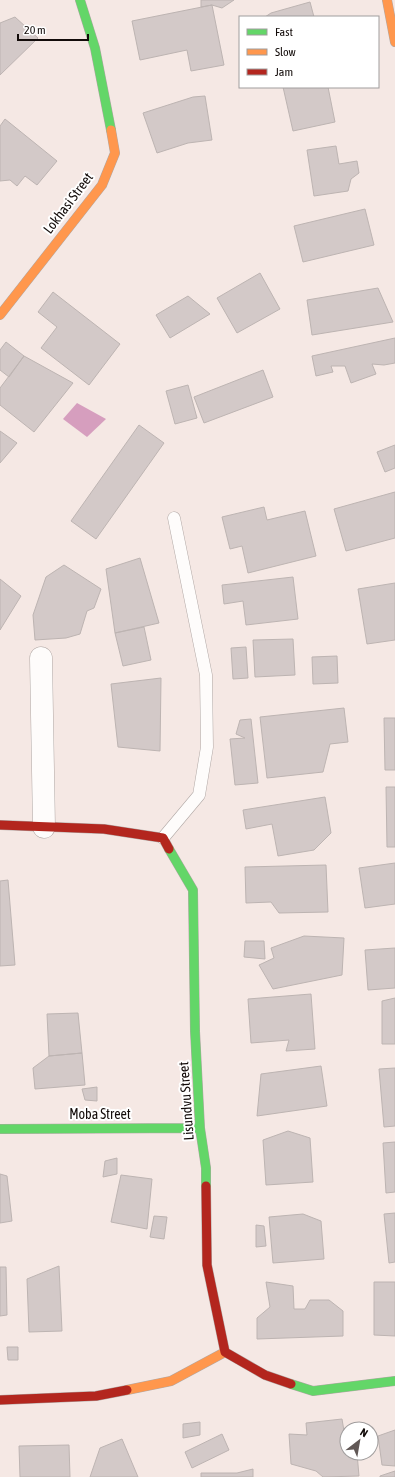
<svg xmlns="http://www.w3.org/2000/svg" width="395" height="1477" viewBox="0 0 395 1477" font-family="'Asap Condensed',sans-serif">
<rect width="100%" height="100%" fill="#f5e8e4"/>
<path fill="#d69ebe" d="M77 403 106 419 87 437 63 419Z"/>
<path fill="#d3c9c8" stroke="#bdb4b2" d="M201 0H234L222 8 212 5 201 7Z
M310 2 314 17H265L271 13Z
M212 5 224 65 191 71 187 50 140 60 132 21Z
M15 17 38 38 0 75V23Z
M283 87H328L335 122 293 131Z
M205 96 212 140 188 143 157 153 143 113 193 97Z
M5 119 57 161 37 185 25 176 17 186 10 180 0 181V126Z
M336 146 339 164 357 161 359 173 351 179 348 191 314 196 307 150Z
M365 209 374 245 303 262 294 226Z
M260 273 280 309 237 333 217 298Z
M378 288 393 322 312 335 307 300Z
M53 292 120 344 89 385 41 348 57 327 38 312Z
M188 296 210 314 170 338 156 315Z
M395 338V363L384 365 372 364 376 374 351 383 345 366H331L333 372 316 376 312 356Z
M6 342 24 356 9 377 0 370V350Z
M24 356 73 383 34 432 0 405V388Z
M263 370 273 397 204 423 194 397Z
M188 385 197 418 175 424 166 391Z
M139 425 164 443 96 539 71 521Z
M0 431 17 443 0 463Z
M395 445V468L385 472 377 452Z
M395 492V538L346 551 334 509Z
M264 507 267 520 305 511 316 556 248 573 242 546 230 549 222 517Z
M140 558 159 623 115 633 106 569Z
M64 565 101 589 94 608 87 611 80 634 66 638 35 640 33 615 46 577Z
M293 577 298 619 246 625 243 601 224 604 222 585Z
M0 579 21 596 0 630Z
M395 583V640L367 644 358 589Z
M144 627 151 660 123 666 115 633Z
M293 639 295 675 255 677 253 640Z
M246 647 248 678 233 679 231 648Z
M337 656 338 683 313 684 312 657Z
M161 678 160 751 118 747 111 684Z
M344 708 348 742 330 744 323 772 267 778 260 717Z
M384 718H395V770H385Z
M251 719 258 783 235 785 230 739 245 738 236 734 240 720Z
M386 787H395V847H387Z
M325 797 331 833 314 850 278 856 272 824 246 829 243 810Z
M395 863V904L365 908 359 868Z
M326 865 328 912 279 913 271 902 246 903 245 867Z
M8 880 15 965 0 966V881Z
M304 936 344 938 342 975 273 989 259 965 274 958 271 948Z
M245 941H264L265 959 244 957Z
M395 948V988L368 990 365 950Z
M311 994 315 1049 286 1051 289 1040 251 1043 248 999Z
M395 998V1044H382V1001Z
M78 1013 82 1053 49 1056 47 1014Z
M82 1053 85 1085 35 1089 33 1068 49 1056Z
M321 1066 327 1106 257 1116 261 1074Z
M395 1068V1126L384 1127 379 1069Z
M97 1087V1101L85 1100 82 1089Z
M288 1131 310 1138 313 1182 266 1185 263 1140Z
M395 1142V1192L386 1193 383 1143Z
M117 1158V1174L103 1177 105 1161Z
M0 1174 7 1176 12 1221 0 1223Z
M121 1175 152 1179 147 1229 111 1222Z
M395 1213V1262L389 1263 384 1214Z
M303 1214 321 1221 324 1259 273 1263 269 1217Z
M154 1216 167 1217 164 1239 150 1237Z
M256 1225 264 1226 266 1246 256 1247Z
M59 1266 62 1331 29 1332 27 1279Z
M0 1267H6L7 1315 0 1316Z
M266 1282 293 1286 294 1309H305L310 1300H329L343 1311V1336L257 1339V1318L270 1307Z
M374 1282H395V1336L374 1335Z
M7 1347H18V1360H8Z
M342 1419 345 1437H347V1453H357L359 1476 323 1477 316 1471 291 1464 289 1434 307 1435 306 1423Z
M200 1422V1435L183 1438V1424Z
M395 1430V1466L382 1465 378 1436Z
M222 1434 229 1450 192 1468 185 1452Z
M122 1439 138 1477H90L100 1448Z
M69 1445 70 1477H20L19 1446Z
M253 1469V1477H201V1473H237Z
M395 1471V1477H380V1476Z"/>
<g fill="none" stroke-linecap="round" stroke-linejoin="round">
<g stroke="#b0a7a4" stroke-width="13">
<path id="lane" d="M163 838 199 795 207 747 206 675 174 518"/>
</g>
<g stroke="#b0a7a4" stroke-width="23">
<path id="street" d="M41 658 44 827"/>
</g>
<g stroke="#b0a7a4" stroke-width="10">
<path id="fast" d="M80 0 95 48 111 130
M169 849 193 890 195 1031 200 1128 206 1168V1186
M0 1129 200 1128
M291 1384 313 1391 395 1381"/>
</g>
<g stroke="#b0a7a4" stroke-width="10">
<path id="slow" d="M387 0 395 42
M0 315 102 185 115 153 111 130
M127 1390 171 1381 225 1352"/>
</g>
<g stroke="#b0a7a4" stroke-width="10">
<path id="jam" d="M0 825 104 829 163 838 169 849
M206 1186 207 1265 225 1352 265 1375 291 1384
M0 1400 96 1396 127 1390"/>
</g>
<use href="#lane" stroke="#fefcfb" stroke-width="12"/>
<use href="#street" stroke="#fefcfb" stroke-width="22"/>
<use href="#fast" stroke="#63d668" stroke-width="9"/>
<use href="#slow" stroke="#ff974d" stroke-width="9"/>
<use href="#jam" stroke="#b3261e" stroke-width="9"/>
</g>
<g text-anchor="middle" stroke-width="4" stroke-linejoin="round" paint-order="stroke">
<g font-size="14" fill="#120b09" stroke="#fff">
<text transform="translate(68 203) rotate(-53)" y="5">Lokhasi Street</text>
<text transform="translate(186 1101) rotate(-94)" y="5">Lisundvu Street</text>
<text x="100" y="1119">Moba Street</text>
</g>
</g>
<rect x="239" y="16" width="140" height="72" fill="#ffffff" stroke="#a09d9d"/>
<rect x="247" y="29" width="20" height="6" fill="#63d668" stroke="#a09d9d"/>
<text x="275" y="36" font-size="12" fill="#120b09">Fast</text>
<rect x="247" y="49" width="20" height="6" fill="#ff974d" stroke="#a09d9d"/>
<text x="275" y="56" font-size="12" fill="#120b09">Slow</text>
<rect x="247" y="69" width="20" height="6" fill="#b3261e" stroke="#a09d9d"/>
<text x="275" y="76" font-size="12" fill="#120b09">Jam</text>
<g transform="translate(359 1441) rotate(31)"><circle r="19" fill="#ffffff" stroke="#a09d9d"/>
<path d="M0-3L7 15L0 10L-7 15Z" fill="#615856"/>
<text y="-6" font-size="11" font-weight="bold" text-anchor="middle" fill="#120b09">N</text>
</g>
<path d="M18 34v6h70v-6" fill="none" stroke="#120b09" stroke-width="2"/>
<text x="24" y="34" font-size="12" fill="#120b09" stroke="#ffffff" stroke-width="3" paint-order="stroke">20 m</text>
</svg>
